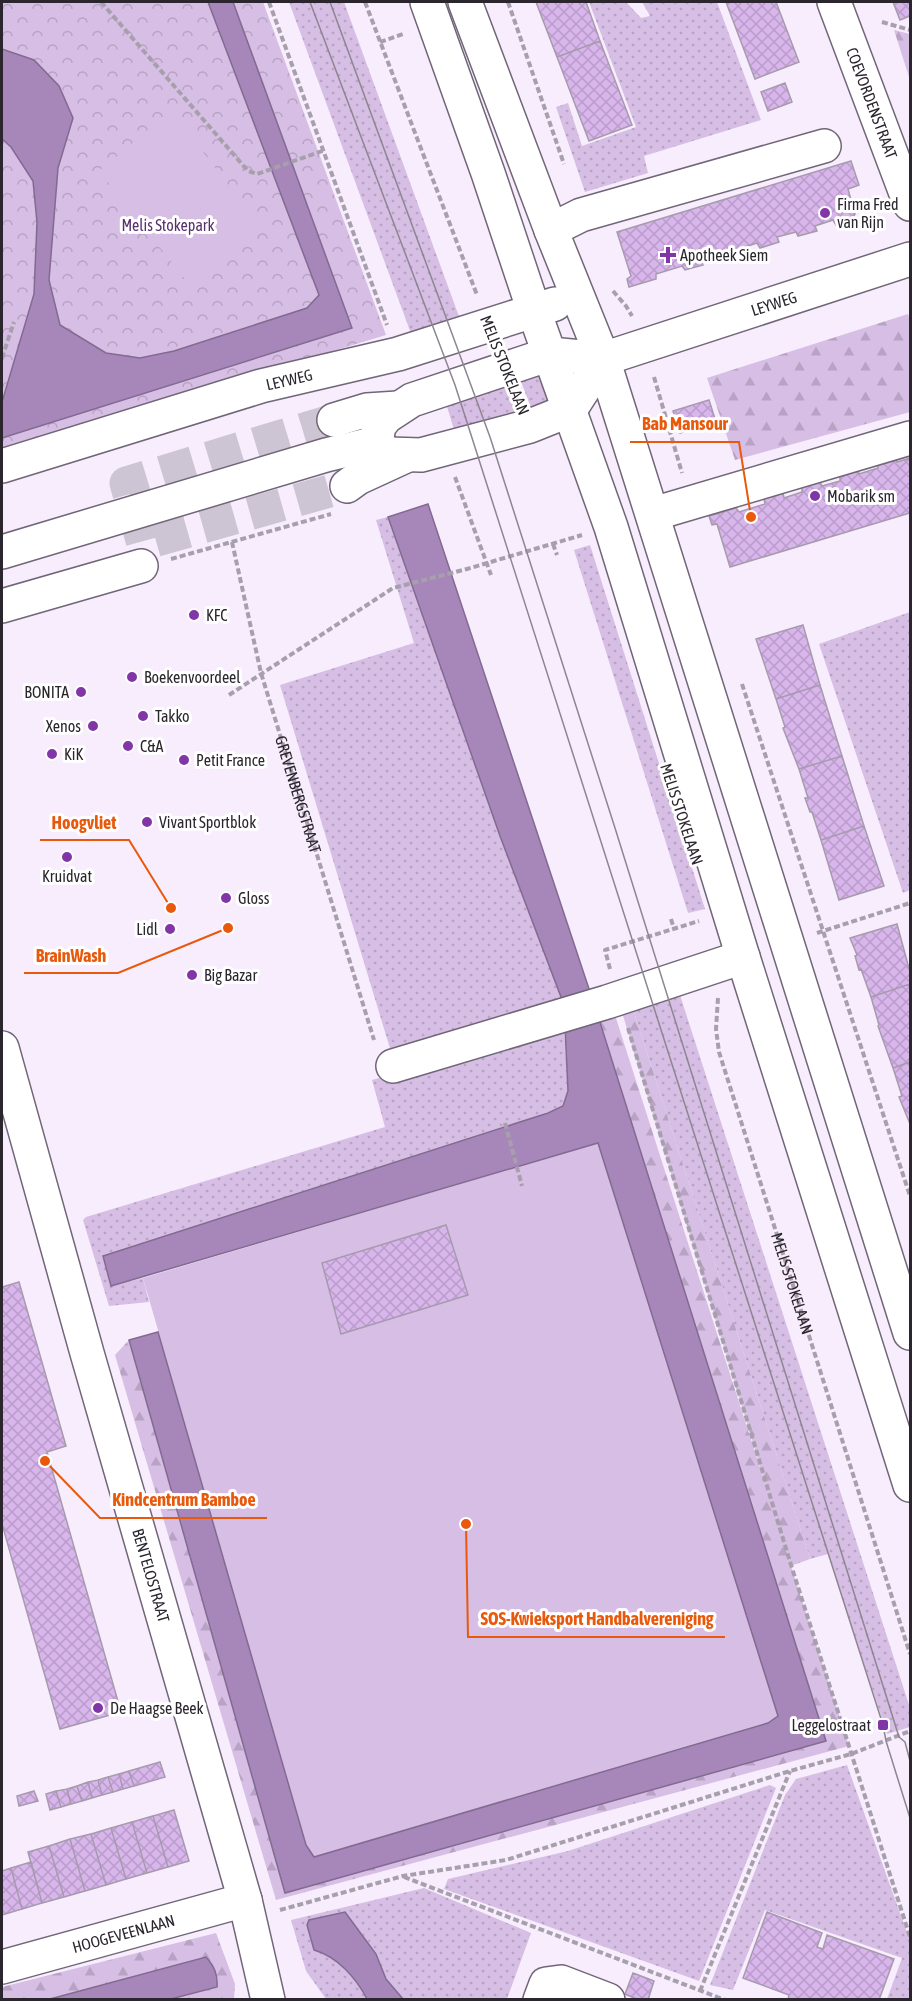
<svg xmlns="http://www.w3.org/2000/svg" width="912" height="2001" viewBox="0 0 912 2001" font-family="'Asap Condensed',sans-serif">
<defs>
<pattern id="grass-dots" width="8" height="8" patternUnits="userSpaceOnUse" patternTransform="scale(1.5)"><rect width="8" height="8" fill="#d6bee4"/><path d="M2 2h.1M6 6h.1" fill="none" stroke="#b8a3c4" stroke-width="1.8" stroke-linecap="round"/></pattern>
<pattern id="forest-firs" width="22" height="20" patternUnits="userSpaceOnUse" patternTransform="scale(1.5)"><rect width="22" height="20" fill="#d6bee4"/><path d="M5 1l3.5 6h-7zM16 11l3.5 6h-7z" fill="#b8a3c4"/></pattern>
<pattern id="park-crowns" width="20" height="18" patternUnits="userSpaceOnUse" patternTransform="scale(1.5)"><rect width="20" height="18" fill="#d6bee4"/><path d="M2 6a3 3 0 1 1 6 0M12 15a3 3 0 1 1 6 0" fill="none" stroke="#b8a3c4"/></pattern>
<pattern id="building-cross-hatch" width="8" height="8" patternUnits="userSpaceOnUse" patternTransform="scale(1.5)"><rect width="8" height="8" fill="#d8b6ec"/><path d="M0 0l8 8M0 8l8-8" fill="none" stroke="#ba9ccb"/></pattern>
</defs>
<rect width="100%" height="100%" fill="#f7edfd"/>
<path fill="url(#grass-dots)" d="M289 2H344L461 322 413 339Z
M589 2H626L641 18 650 16 642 2H717L761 120 644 156 648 173 585 192 556 107 568 103 582 146 636 127Z
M543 373 556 400 533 413 520 379Z
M506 382 519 418 456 436 445 400Z
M388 517 500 836 564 1005 392 1055 280 685 414 643 376 520Z
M590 545 705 909 688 913 574 550Z
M910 612V890L903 893 819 644Z
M679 992 910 1708V1727L887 1734 828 1554 810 1559 632 1006Z
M564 1027 568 1091 563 1106 111 1286 143 1278 149 1302 109 1306 83 1220 86 1217 385 1127 372 1080Z
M847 1765 910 1941V1999H887L902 1958 765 1910 733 1990 710 1985 785 1795 796 1779Z
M770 1785 776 1788 699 1981 444 1889 448 1879 568 1851Z
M424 1888 531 1933 507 1999H403L386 1978 376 1954 324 1953 349 1972 367 1999H326L306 1971 291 1920Z"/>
<path fill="url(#forest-firs)" d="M894 30 910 34V80Z
M908 314 910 320V412L735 460 707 378Z
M632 1006 810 1559 791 1566 849 1746 276 1900 115 1355 129 1340 285 1893 826 1741 598 1016 614 1012 770 1499 621 1009Z
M216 1933 235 1984 234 1999H171L217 1987 206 1957 50 1999 2 2000V1987Z"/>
<path fill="url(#park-crowns)" d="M2 2H263L386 335 2 451Z"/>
<path fill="#d6bee4" d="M171 111 259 224 188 283 99 171Z
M598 1143 778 1716 768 1723 314 1857 306 1845 143 1278Z"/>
<path fill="#a787ba" stroke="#826a90" stroke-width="1.5" d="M208 2H233L352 328 2 438V402L34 294 37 222 33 181 11 147 2 139V49L34 60 59 86 73 118 58 168 49 280 60 325 106 353 140 358 174 351 307 308 319 295Z
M428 504 598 1016 826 1741 285 1893 129 1340 158 1332 306 1845 314 1857 768 1723 778 1716 598 1143 111 1286 103 1256 548 1113 563 1106 568 1091 564 1005 500 836 388 517Z
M345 1912 376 1954 386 1979 403 1999H367C356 1978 338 1957 314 1950L307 1925 309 1920Z
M206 1957C214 1966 218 1974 217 1987L171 1999H50Z"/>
<path fill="url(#building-cross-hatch)" stroke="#a69bad" stroke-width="1.5" d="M536 2H586L600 41 557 57Z
M726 2H776L799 62 755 79Z
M893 2H910V16L900 20Z
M600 41 632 125 589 141 557 57Z
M785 83 792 102 768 111 761 92Z
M851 161 859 185 848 189 855 214H854L855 219 836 225 833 220 815 226 817 231 798 236 796 232 777 237 779 242 760 248 757 243 739 249 741 254 723 259 720 255 701 260 703 265 685 270 682 266 656 274V279L629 287 627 279 631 276 617 232Z
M709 400 716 422 709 424 711 429 705 431 704 426 680 433 673 411Z
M896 458 897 462 910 458V513L730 567 717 524 712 525 709 516 736 508 739 512 765 504 764 499 783 493 784 498 802 492V487L820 482 822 486 840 481V475L858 469 859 474 878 468V463Z
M803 625 820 685 776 699 756 639Z
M820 685 842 756 799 769 783 728 785 727 776 699Z
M842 756 864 826 821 840 812 812H810L805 798H808L799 769Z
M864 826 884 886 839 900 821 840Z
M897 924 910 972V984L871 997 861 969 859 970 855 956 857 955 850 938Z
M910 984V1062L893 1068 878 1026 879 1025 871 997Z
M910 1062V1124L899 1097 902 1096 893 1068Z
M446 1225 468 1295 341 1334 322 1263Z
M19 1282 66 1446 47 1452 121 1712 60 1729 2 1524V1287Z
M160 1762 165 1777 134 1786 129 1771Z
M129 1771 134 1786 123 1789 119 1774Z
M119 1774 123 1789 113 1792 108 1777Z
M108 1777 113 1792 102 1795 98 1780Z
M98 1780 102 1795 92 1798 88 1782Z
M88 1782 92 1798 82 1801 77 1786Z
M77 1786 82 1801 71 1804 67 1789Z
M67 1789 71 1804 61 1807 56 1791Z
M34 1791 38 1801 19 1806 17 1796Z
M56 1791 61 1807 50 1810 46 1794Z
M174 1810 189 1861 168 1867 153 1816Z
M153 1816 168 1867 147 1873 132 1822Z
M132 1822 147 1873 126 1879 111 1828Z
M111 1828 126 1879 106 1885 91 1834Z
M91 1834 106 1885 85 1891 70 1839Z
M70 1839 85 1891 64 1897 49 1846Z
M49 1846 64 1897 42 1903 28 1852Z
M31 1862 42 1903 22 1909 11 1868Z
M11 1868 22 1909 2 1915V1871Z
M767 1912 822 1933 817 1947 823 1949 827 1935 894 1959 879 2000H788L789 1995 743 1978Z
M633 1973 654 1981 648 2000H639L625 1994Z"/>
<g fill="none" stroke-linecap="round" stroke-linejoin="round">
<path stroke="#cec5d4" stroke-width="33" stroke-dasharray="33 16" stroke-linecap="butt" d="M334 420 126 483 143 544 347 486"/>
<g stroke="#716677" stroke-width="36">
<g id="minor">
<path d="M427 2 488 173 534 311 611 527 743 957 910 1485"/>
<path d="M465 2 551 230 603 359 910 1333"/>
<path id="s3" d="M834 2 910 204"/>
<path d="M551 230 581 215 824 146"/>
<path d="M334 420 367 410 398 408"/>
<path id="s4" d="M376 443 379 426 386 417 412 400 550 354 603 359 910 259"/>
<path d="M376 443 388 454 421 455 530 426 570 410 603 359"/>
<path id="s5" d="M2 466 261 386 398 354 555 304"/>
<path d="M347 486 358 478 408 455"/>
<path d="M653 514 910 438"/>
<path d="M2 552 326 455 376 443"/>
<path d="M2 606 141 566"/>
<path id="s6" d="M2 1048 87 1353 245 1900 268 2000"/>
<path d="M393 1066 607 1002 743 957"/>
<path id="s7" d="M2 1967 245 1900"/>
<path d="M540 2000 546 1984 561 1982 608 2000"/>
</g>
</g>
<g stroke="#a89fac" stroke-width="4" stroke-dasharray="6 3" stroke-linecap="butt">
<path d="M101 2 248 171 257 174 325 150"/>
<path d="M269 2 387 325"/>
<path d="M365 2 477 295"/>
<path d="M508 2 564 164"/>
<path d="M882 22 910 30"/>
<path d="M380 42 403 34"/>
<path d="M613 291 626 306 632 316"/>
<path d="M2 358 14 322"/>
<path d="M654 377 682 473"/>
<path d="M455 477 491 575"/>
<path id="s1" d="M232 542 261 673 374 1040"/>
<path d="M553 544 557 555"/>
<path d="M171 559 331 514"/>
<path d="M742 684 910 1196"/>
<path d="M229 695 393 588 467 569 582 535"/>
<path d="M671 919 674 929"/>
<path d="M817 933 910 903"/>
<path d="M610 969 605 950 699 921"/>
<path id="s2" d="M718 998 716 1029 719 1052 910 1654"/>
<path d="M628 1028 791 1565 910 1937"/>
<path d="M505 1123 522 1186"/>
<path d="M404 1877 725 2000"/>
<path d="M280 1910 403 1876 506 1860 790 1771 851 1754 910 1731"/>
<path d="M700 1991 790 1771"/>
</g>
<use href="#minor" stroke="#fff" stroke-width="33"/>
<path stroke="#8d8591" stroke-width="1.5" d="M310 2 455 385 473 441 883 1725 886 1741 910 1818
M330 2 490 437 615 828 899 1737 905 1742 910 1761"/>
</g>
<g fill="#8235a6" stroke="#fff" stroke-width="2">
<circle cx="825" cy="213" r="6"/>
<path d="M665 246h6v6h6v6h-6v6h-6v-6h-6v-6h6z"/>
<circle cx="815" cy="496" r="6"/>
<circle cx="194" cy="615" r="6"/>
<circle cx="132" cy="677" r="6"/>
<circle cx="81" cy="692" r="6"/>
<circle cx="143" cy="716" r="6"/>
<circle cx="93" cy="726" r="6"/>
<circle cx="128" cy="746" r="6"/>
<circle cx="52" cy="754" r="6"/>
<circle cx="184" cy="760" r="6"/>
<circle cx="147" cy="822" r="6"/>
<circle cx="67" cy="857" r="6"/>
<circle cx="226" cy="898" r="6"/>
<circle cx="170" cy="929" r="6"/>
<circle cx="192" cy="975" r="6"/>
<circle cx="98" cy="1708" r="6"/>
<rect x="877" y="1719" width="12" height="12" rx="3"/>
</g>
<g text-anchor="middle" stroke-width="6" stroke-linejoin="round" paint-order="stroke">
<g font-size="16" fill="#2b262e" stroke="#fff">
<text dy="6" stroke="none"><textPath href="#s3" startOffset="108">COEVORDENSTRAAT</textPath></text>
<text dy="6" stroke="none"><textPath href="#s4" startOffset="438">LEYWEG</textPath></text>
<text transform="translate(505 365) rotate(68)" y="6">MELIS STOKELAAN</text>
<text dy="6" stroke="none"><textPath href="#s5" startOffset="300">LEYWEG</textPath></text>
<text dy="6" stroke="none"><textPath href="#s1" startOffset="261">GREVENBERGSTRAAT</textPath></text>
<text transform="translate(682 814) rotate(72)" y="6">MELIS STOKELAAN</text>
<text dy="6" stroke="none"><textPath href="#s2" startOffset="297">MELIS STOKELAAN</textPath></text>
<text dy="6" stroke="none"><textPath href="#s6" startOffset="548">BENTELOSTRAAT</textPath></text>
<text dy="6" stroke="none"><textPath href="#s7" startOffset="126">HOOGEVEENLAAN</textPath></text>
</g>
<g font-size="16" fill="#2b262e" stroke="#fff" text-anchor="start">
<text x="837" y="210">Firma Fred<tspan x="837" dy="18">van Rijn</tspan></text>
<text x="680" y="261">Apotheek Siem</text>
<text x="827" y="502">Mobarik sm</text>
<text x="206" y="621">KFC</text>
<text x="144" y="683">Boekenvoordeel</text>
<text x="69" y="698" text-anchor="end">BONITA</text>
<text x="155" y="722">Takko</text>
<text x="81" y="732" text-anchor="end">Xenos</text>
<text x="140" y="752">C&amp;A</text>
<text x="64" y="760">KiK</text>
<text x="196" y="766">Petit France</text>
<text x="159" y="828">Vivant Sportblok</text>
<text x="67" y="882" text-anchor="middle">Kruidvat</text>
<text x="238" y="904">Gloss</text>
<text x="158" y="935" text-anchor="end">Lidl</text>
<text x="204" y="981">Big Bazar</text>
<text x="110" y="1714">De Haagse Beek</text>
<text x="871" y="1731" text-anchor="end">Leggelostraat</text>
</g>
<g font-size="16" fill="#582e6d" stroke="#fff">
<text x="168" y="231">Melis Stokepark</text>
</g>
</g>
<path fill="none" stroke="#e8590c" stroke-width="2" d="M751 517L739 442H630M171 908L129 840H40M228 928L118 973H24M45 1461L100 1518H267M466 1524L468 1637H725"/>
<g fill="#e8590c" stroke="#fff" stroke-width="2">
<circle cx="751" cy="517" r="6"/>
<circle cx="171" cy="908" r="6"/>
<circle cx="228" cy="928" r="6"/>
<circle cx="45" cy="1461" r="6"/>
<circle cx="466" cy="1524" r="6"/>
</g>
<g font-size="18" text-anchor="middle" font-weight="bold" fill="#e8590c" stroke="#fff" stroke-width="6" stroke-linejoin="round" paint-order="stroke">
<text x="685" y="430">Bab Mansour</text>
<text x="84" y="829">Hoogvliet</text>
<text x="71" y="962">BrainWash</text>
<text x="184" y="1506">Kindcentrum Bamboe</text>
<text x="597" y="1625">SOS-Kwieksport Handbalvereniging</text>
</g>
<rect width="912" height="2001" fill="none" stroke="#2b262e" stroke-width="6"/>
</svg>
